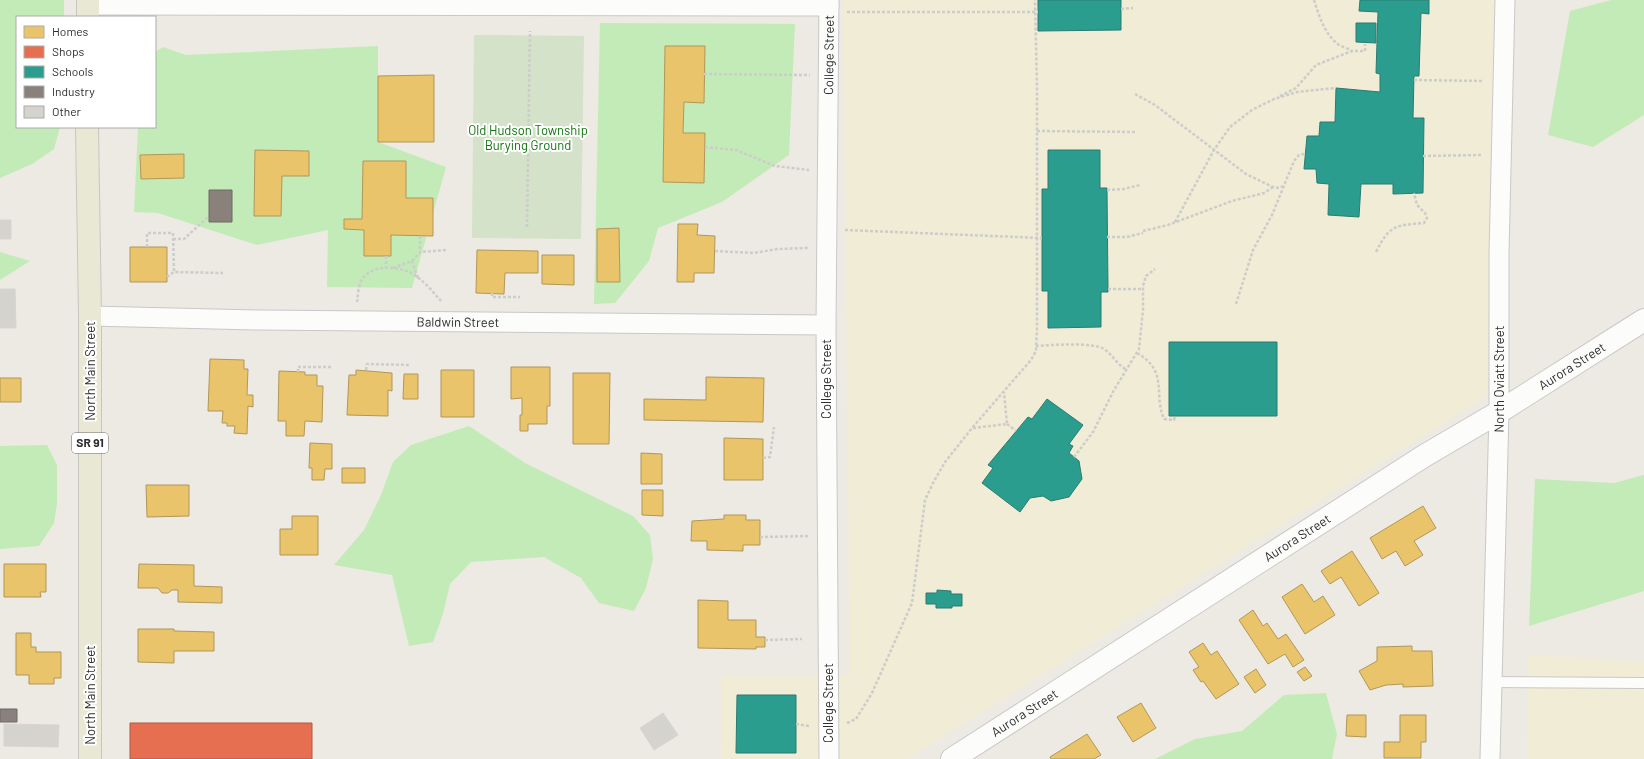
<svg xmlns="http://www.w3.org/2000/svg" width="1644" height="759" viewBox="0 0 1644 759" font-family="Barlow,sans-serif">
<rect width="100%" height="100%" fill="#eceae2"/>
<path fill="#f0ecd6" d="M843 0H1496L1487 396 907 759H721L722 676 850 675Z
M1528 655 1644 661V759H1527Z"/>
<path fill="#c3ebb8" d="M0 0H64V17H17V127H60L54 149 32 164 0 178Z
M1611 0H1644V115L1593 147 1548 135 1570 11Z
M600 23 795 24 789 155 722 202 658 228 649 261 615 303 594 304Z
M378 46V142L446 167 412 288 327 287 328 230 257 245 158 213 134 212 138 127H155V52L163 47 186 55Z
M0 252 30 261 0 280Z
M469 426 525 463 633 516 650 535 653 559 646 588 634 611 599 603 581 578 544 557 471 562 450 584 443 614 433 642 409 646 392 575 334 565 364 530 381 495 393 462 411 445Z
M47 445 57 465V504L54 523 39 546 0 549V446Z
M1644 475V591L1529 626 1535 479 1614 483Z
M1326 693 1337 734 1332 759H1155L1195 739 1242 731 1284 695Z"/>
<path fill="#d3e2c8" d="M474 35 584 36 581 239 472 238Z"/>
<path fill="#e9c46a" stroke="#b19758" d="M665 46H705L704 103 684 102 683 133H705L704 183 663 182Z
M434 75V142H378V76Z
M255 150 309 151V176H282L281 216H254Z
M184 154V178L141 179 140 155Z
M363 161H406V198H433V236L391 235V256H364V230L344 229V219H362Z
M678 224H698L697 235 715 236 714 273H694V282H677Z
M619 228 620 282H597V229Z
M130 247H167V282H130Z
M477 250 538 251V273H505L504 294 476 293Z
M542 255H574V285L542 284Z
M210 359 244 360V369H248L247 395H253V407L248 406 247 434 234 433 235 426H227V423H222L223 411H208Z
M511 367H550V406H547V424H528V431H520V415H522V398L511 399Z
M356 370 392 373V391L388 390V416L347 415 349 375H356Z
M441 370H474V417H441Z
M279 371 305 372V375H317V386H323L322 422 305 421 304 436H286V421H278Z
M573 373H610L609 444H573Z
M404 374H418V399H403Z
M706 377 764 378 763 422 644 420V399L706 400Z
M0 378H21V402H0Z
M724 438 763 439V480H724Z
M310 443 332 444V469H325L324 480H312V468H309Z
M641 453 662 454V484H641Z
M342 468H365V483H342Z
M146 485H189V516L147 517Z
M642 490H663V516L642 515Z
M1423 506 1436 528 1414 541 1423 555 1405 566 1396 551 1382 559 1370 538Z
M724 515H746V520H760V545H743V551L707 550V541H691L692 521 724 519Z
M292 516H318V555H280V529H292Z
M1352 551 1379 593 1359 606 1341 577 1330 584 1321 571Z
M4 564H46V592H40L41 597H4Z
M139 564 194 565V586L222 587V603L178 602V590H172L168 593H162L158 588H138Z
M1302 584 1314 602 1323 596 1335 615 1305 634 1282 597Z
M698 600 728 601V620H756V637H765V647H756V649L698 648Z
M1253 610 1263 626 1267 623 1278 639 1286 634 1304 660 1293 667 1285 654 1268 664 1239 620Z
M138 629H174V631L214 632V651H174V663L138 662Z
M16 633H31V647H36V652H61V678H54V684H29V675H16Z
M1203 643 1211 655 1217 651 1239 684 1216 699 1203 681 1201 682 1193 670 1199 667 1189 652Z
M1412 646V651H1432L1433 686 1403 687V684L1386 685 1370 690 1359 671 1377 661V647Z
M1305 667 1312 676 1304 681 1297 672Z
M1256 669 1266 685 1255 693 1244 677Z
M1141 703 1156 728 1133 742 1117 717Z
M1347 715H1366V737L1346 736Z
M1400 715H1426V742H1421V758H1384V742H1400Z
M1087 734 1101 755 1094 759H1051L1050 757Z"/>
<path fill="#e76f51" stroke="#af5b46" d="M130 723H312V759H130Z"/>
<path fill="#2a9d8f" stroke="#2b7b72" d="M1038 0H1121V30L1038 31Z
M1360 0H1429V14L1421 13 1419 76H1414L1413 118H1424L1423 193 1393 194V184H1361L1359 217 1328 215 1329 184 1317 183 1316 169H1304L1307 136H1319L1320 122H1335L1336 88 1380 92V74L1376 73 1378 12 1359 11Z
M1356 23H1376V43L1356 42Z
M1048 150H1100V188H1107L1108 289V292H1101V327L1048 328V291H1042V189H1048Z
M1169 342H1277V416H1169Z
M1047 399 1083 425 1069 444 1073 446 1069 453 1079 461 1082 479 1069 497 1051 501 1043 496 1030 498 1020 512 982 483 993 468 988 465 1028 417 1032 419Z
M937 590 951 591V594H962V606H952V608H936V604H926V593H937Z
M737 695H796V753H736Z"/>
<path fill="#8a817c" stroke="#6e6864" d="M209 190H232V222H209Z
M0 709H17V722H0Z"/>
<path fill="#d4d3cd" stroke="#d7d5ce" d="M0 220H11V239H0Z
M0 289H15L16 328H0Z
M663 713 678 735 654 750 640 728Z
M4 724 59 725 58 747 4 746Z"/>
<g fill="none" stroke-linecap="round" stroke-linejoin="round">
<g stroke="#c9c8c8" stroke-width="12">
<path id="service" d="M1491 682 1644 683"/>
</g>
<g stroke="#c9c8c8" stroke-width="21">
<g id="minor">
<path d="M88 5 829 6"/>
<path id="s1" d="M90 316 259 320 826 325"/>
<path id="s2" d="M829 759 826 325 829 0"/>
<path id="s3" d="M1490 759 1499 412V253L1505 0"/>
</g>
</g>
<g stroke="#c9c8c8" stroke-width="24">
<g id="tertiary">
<path id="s4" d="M952 759 1424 456 1499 412 1644 320"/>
</g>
</g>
<g stroke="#c6c6c3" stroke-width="24">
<path id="primary" d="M88 0V17
M87 127 90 316V759"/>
</g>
<path stroke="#ccccca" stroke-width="2.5" stroke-dasharray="3 2" stroke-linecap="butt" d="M1314 0C1319 16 1325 35 1339 45 1343 47 1348 49 1351 50
M1121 9 1133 8
M847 12H1038
M704 74 810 75
M1414 80 1483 81
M1135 94 1155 105 1246 174 1273 187 1279 188 1284 186
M1280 96 1296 88 1316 65 1352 51H1365V44
M1037 131 1136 132
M705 147 736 150 775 166 809 170
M1423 156 1483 155
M1107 190 1124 189 1140 185
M1175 222 1214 150 1230 127 1252 110 1274 99 1297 92 1336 88
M527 227 530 31
M845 230 1042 238
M1143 231 1168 225 1232 201 1264 193 1273 187
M420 236V252
M1107 237H1127L1143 233
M173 239H184L209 216
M147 247V233H173L174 272
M715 251 753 253 778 249 808 248
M1376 252C1390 224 1395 226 1424 223L1427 218 1425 213 1417 205 1414 193
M386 256V268
M412 261 420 252 447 250
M393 268 412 261 418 278
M167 277 174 272 223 273
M1108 289H1143
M492 293V297H520
M357 302C358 295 358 285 363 278 373 265 395 266 409 272 422 278 432 291 441 301
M1236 304 1253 250 1272 215 1294 161 1299 155 1305 154
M1036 346C1049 345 1094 342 1104 349 1113 355 1117 365 1127 370
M1137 353C1169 371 1153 394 1164 419L1174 420 1175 416
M366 370 367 364 411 365
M298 372V367H332
M1007 424 1016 431
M973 428 1007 424 1004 392
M1074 457 1093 432 1114 390 1139 349 1143 310V286L1146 276 1155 269
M763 458 770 457 774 427
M760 537 809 536
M765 640 802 639
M847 723 856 719 872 693 912 603 925 500 933 483 945 462 972 428 1031 360 1036 351 1037 328V87L1035 0
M796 724 809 726"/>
<use href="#service" stroke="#fcfcfb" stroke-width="10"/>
<use href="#minor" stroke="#fcfcfb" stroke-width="19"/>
<use href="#tertiary" stroke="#fcfcfb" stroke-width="22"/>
<use href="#primary" stroke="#e9e8d4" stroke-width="22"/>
</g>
<g text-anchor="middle" stroke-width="4" stroke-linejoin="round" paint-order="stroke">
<rect fill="#fff" stroke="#6c6c6c" stroke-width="1" x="72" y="433" width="36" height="20" rx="3"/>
<g font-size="12" font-weight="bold" fill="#2d2d2d">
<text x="90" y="447">SR 91</text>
</g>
<g font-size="13" fill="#2d2d2d" stroke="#fff">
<text dy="5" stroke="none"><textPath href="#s2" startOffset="704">College Street</textPath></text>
<text dy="5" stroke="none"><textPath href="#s1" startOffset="368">Baldwin Street</textPath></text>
<text dy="5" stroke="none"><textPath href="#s4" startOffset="734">Aurora Street</textPath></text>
<text transform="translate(90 371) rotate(-90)" y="5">North Main Street</text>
<text transform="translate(826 379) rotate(-90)" y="5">College Street</text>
<text dy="5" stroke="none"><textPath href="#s3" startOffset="380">North Oviatt Street</textPath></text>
<text dy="5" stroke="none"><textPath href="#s4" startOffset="410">Aurora Street</textPath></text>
<text transform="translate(90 695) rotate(-90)" y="5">North Main Street</text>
<text transform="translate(828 703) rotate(-90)" y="5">College Street</text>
<text dy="5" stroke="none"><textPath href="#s4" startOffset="86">Aurora Street</textPath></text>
</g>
<g font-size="13" fill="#147413" stroke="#fff">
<text x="528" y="135">Old Hudson Township<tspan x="528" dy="15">Burying Ground</tspan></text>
</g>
</g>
<rect x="16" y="16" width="140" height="112" fill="#ffffff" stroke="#ababab"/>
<rect x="24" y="26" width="20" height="12" fill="#e9c46a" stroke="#ababab"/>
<text x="52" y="36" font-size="12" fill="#2d2d2d">Homes</text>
<rect x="24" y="46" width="20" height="12" fill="#e76f51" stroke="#ababab"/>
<text x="52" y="56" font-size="12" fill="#2d2d2d">Shops</text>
<rect x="24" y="66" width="20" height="12" fill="#2a9d8f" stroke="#ababab"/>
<text x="52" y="76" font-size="12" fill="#2d2d2d">Schools</text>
<rect x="24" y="86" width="20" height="12" fill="#8a817c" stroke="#ababab"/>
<text x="52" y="96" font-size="12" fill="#2d2d2d">Industry</text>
<rect x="24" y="106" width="20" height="12" fill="#d4d3cd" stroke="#ababab"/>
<text x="52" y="116" font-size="12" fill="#2d2d2d">Other</text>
</svg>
